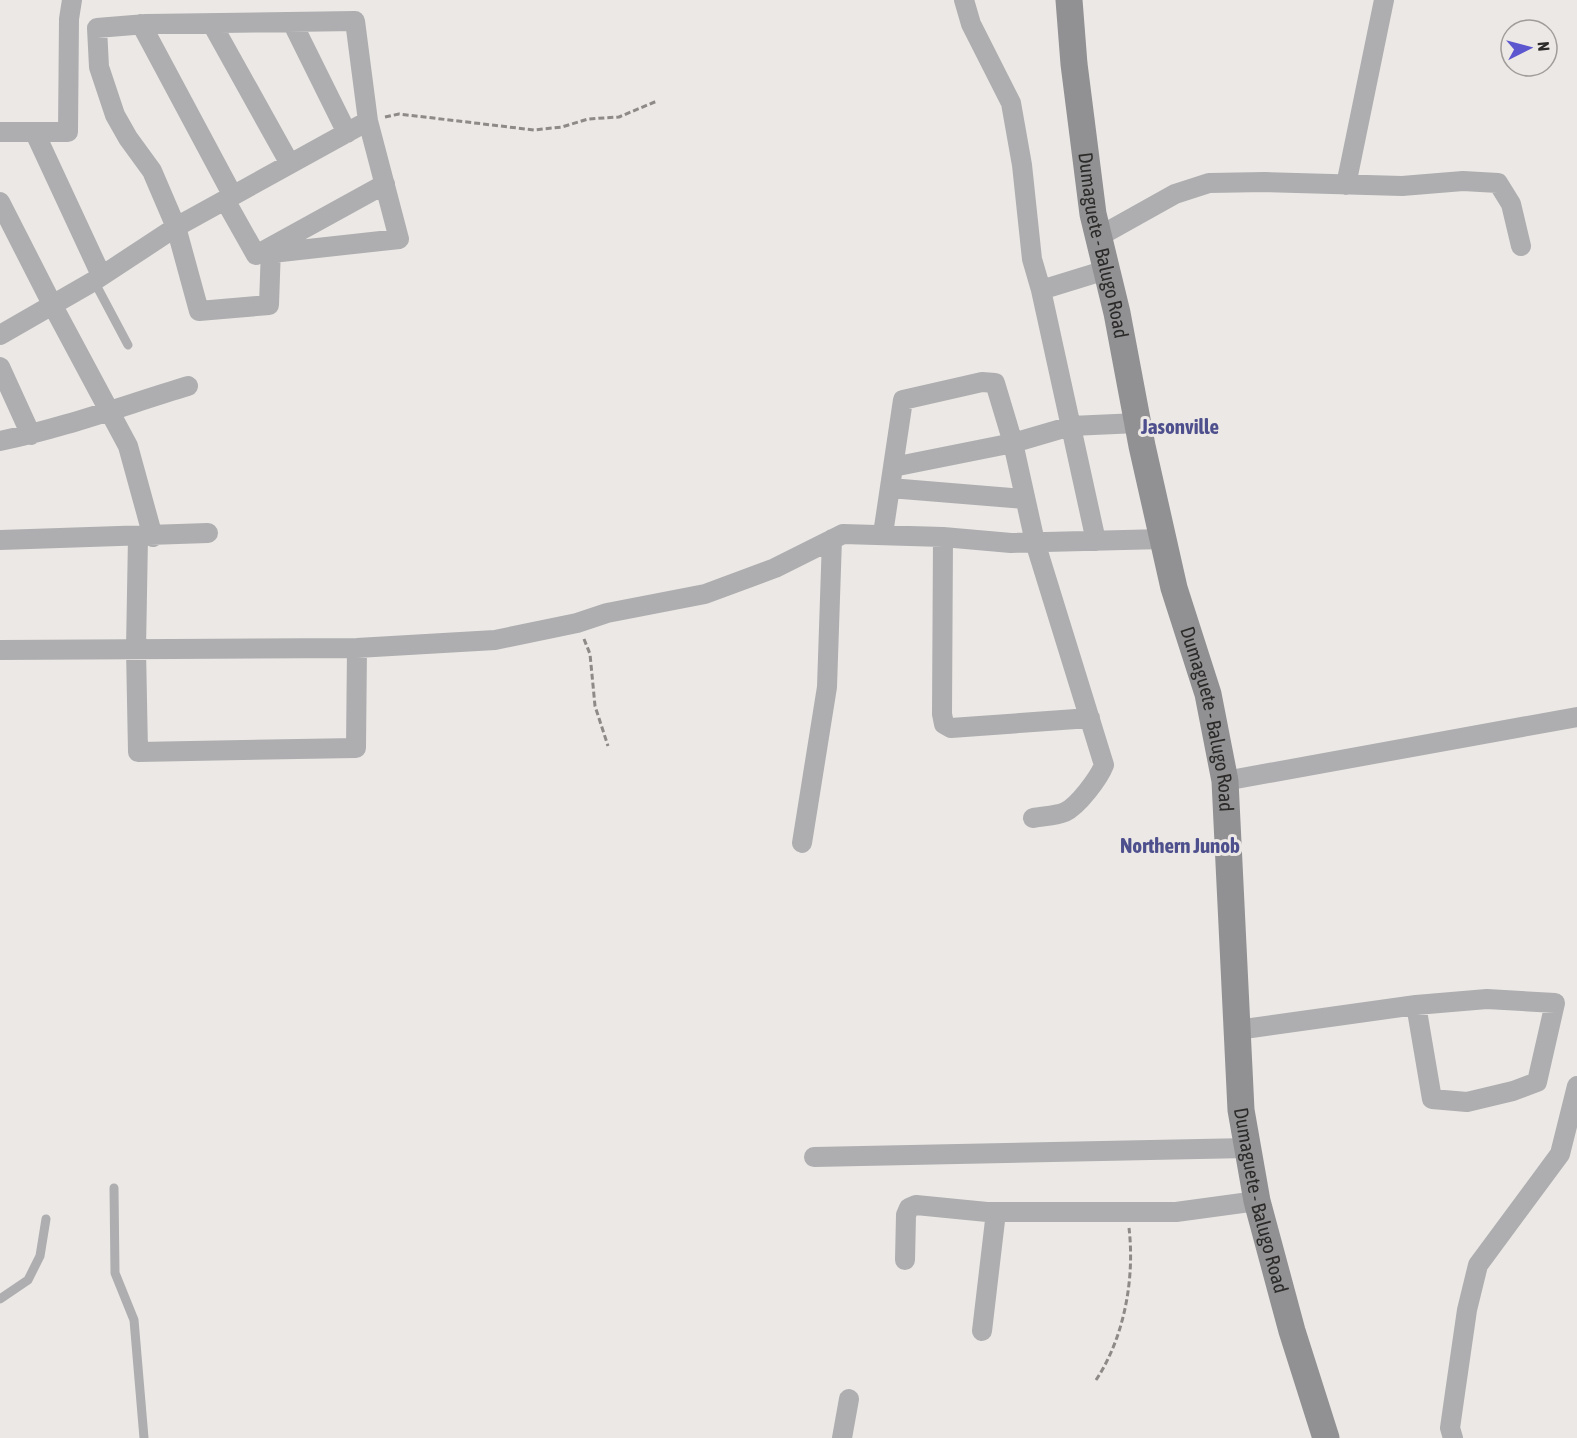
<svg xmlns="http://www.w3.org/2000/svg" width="1577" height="1438" viewBox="0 0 1577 1438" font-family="'Asap Condensed',sans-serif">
<rect width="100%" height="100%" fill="#ece8e5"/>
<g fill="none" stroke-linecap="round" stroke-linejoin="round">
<path stroke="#8d8a88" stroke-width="3" stroke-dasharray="6 3" stroke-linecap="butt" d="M385 117 399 114 534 130 562 127 588 119 619 117 657 101
M584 639 590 654 595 706 608 746
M1096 1380C1124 1338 1135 1279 1129 1228"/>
<path stroke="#aeaeb0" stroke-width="9" d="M94 281 128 345
M114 1188 115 1273 134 1320 144 1438
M0 1299 28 1280 40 1256 46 1219"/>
<path stroke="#aeaeb0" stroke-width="20" d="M964 0 971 24 1011 103 1022 165 1032 259 1041 290 1096 541
M292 22 347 133
M141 24 233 196
M212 24 290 164
M0 132H68L69 19 72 0
M35 133 101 275
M1346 185 1384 0
M225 200 256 255 385 184
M0 202 53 306 128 446 153 537
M1098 237 1175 194 1209 183 1265 182 1402 186 1463 181 1498 183 1511 204 1521 246
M271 247 269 305 199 311 176 227 152 171 128 138 115 115 99 67 97 28 146 24 355 21 368 121 399 239 272 253
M1041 290 1106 270
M0 335 94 281 176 227 368 121
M0 367 31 435
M0 441C64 428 125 405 188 386
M893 467 1013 443 1071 426 1138 423
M890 488 1025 499
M883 534 903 400 982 382 995 383 1013 443 1035 542 1104 765C1099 778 1078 806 1065 812 1056 816 1043 816 1033 818
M138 537 136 649 138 752 356 748 357 648
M943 537 942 714 944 724 951 728 1090 718
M0 540 208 533
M0 650 357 648 495 640 577 623 607 613 705 594 775 568 843 534 943 537 1011 543 1163 539
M1225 781 1577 717
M802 843 827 687 832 539
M1237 1030 1416 1005 1487 999 1555 1003 1537 1082 1513 1091 1467 1102 1432 1099 1416 1005
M814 1157 1248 1148
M905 1260 906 1215 909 1208 916 1205 987 1212H1176L1257 1201
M982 1331 996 1212
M842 1438 849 1399
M1453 1438 1450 1428 1455 1393 1467 1310 1478 1265 1560 1154 1577 1086"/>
<path stroke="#919194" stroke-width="27" id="s1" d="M1069 0 1074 64 1093 214 1117 313 1142 446 1174 588 1208 694 1225 781 1241 1110 1257 1201 1292 1331 1326 1438"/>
</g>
<g text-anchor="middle" stroke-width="6" stroke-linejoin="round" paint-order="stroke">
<g font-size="20" fill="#2c2b29" stroke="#ece8e5">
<text dy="7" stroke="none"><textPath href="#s1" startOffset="248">Dumaguete - Balugo Road</textPath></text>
<text dy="7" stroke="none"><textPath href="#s1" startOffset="734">Dumaguete - Balugo Road</textPath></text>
<text dy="7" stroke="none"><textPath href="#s1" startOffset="1220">Dumaguete - Balugo Road</textPath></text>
</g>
<g font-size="21" font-weight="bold" fill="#4e4f8d" stroke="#ece8e5">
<text x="1180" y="434">Jasonville</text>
<text x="1180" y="853">Northern Junob</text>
</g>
</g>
<g transform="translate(1529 48) rotate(84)"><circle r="28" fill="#ece8e5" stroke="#9f9c9a" stroke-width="1.5"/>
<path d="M0-4.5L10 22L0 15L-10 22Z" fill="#5d57cf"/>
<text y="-9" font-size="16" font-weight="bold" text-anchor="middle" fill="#2c2b29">N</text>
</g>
</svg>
